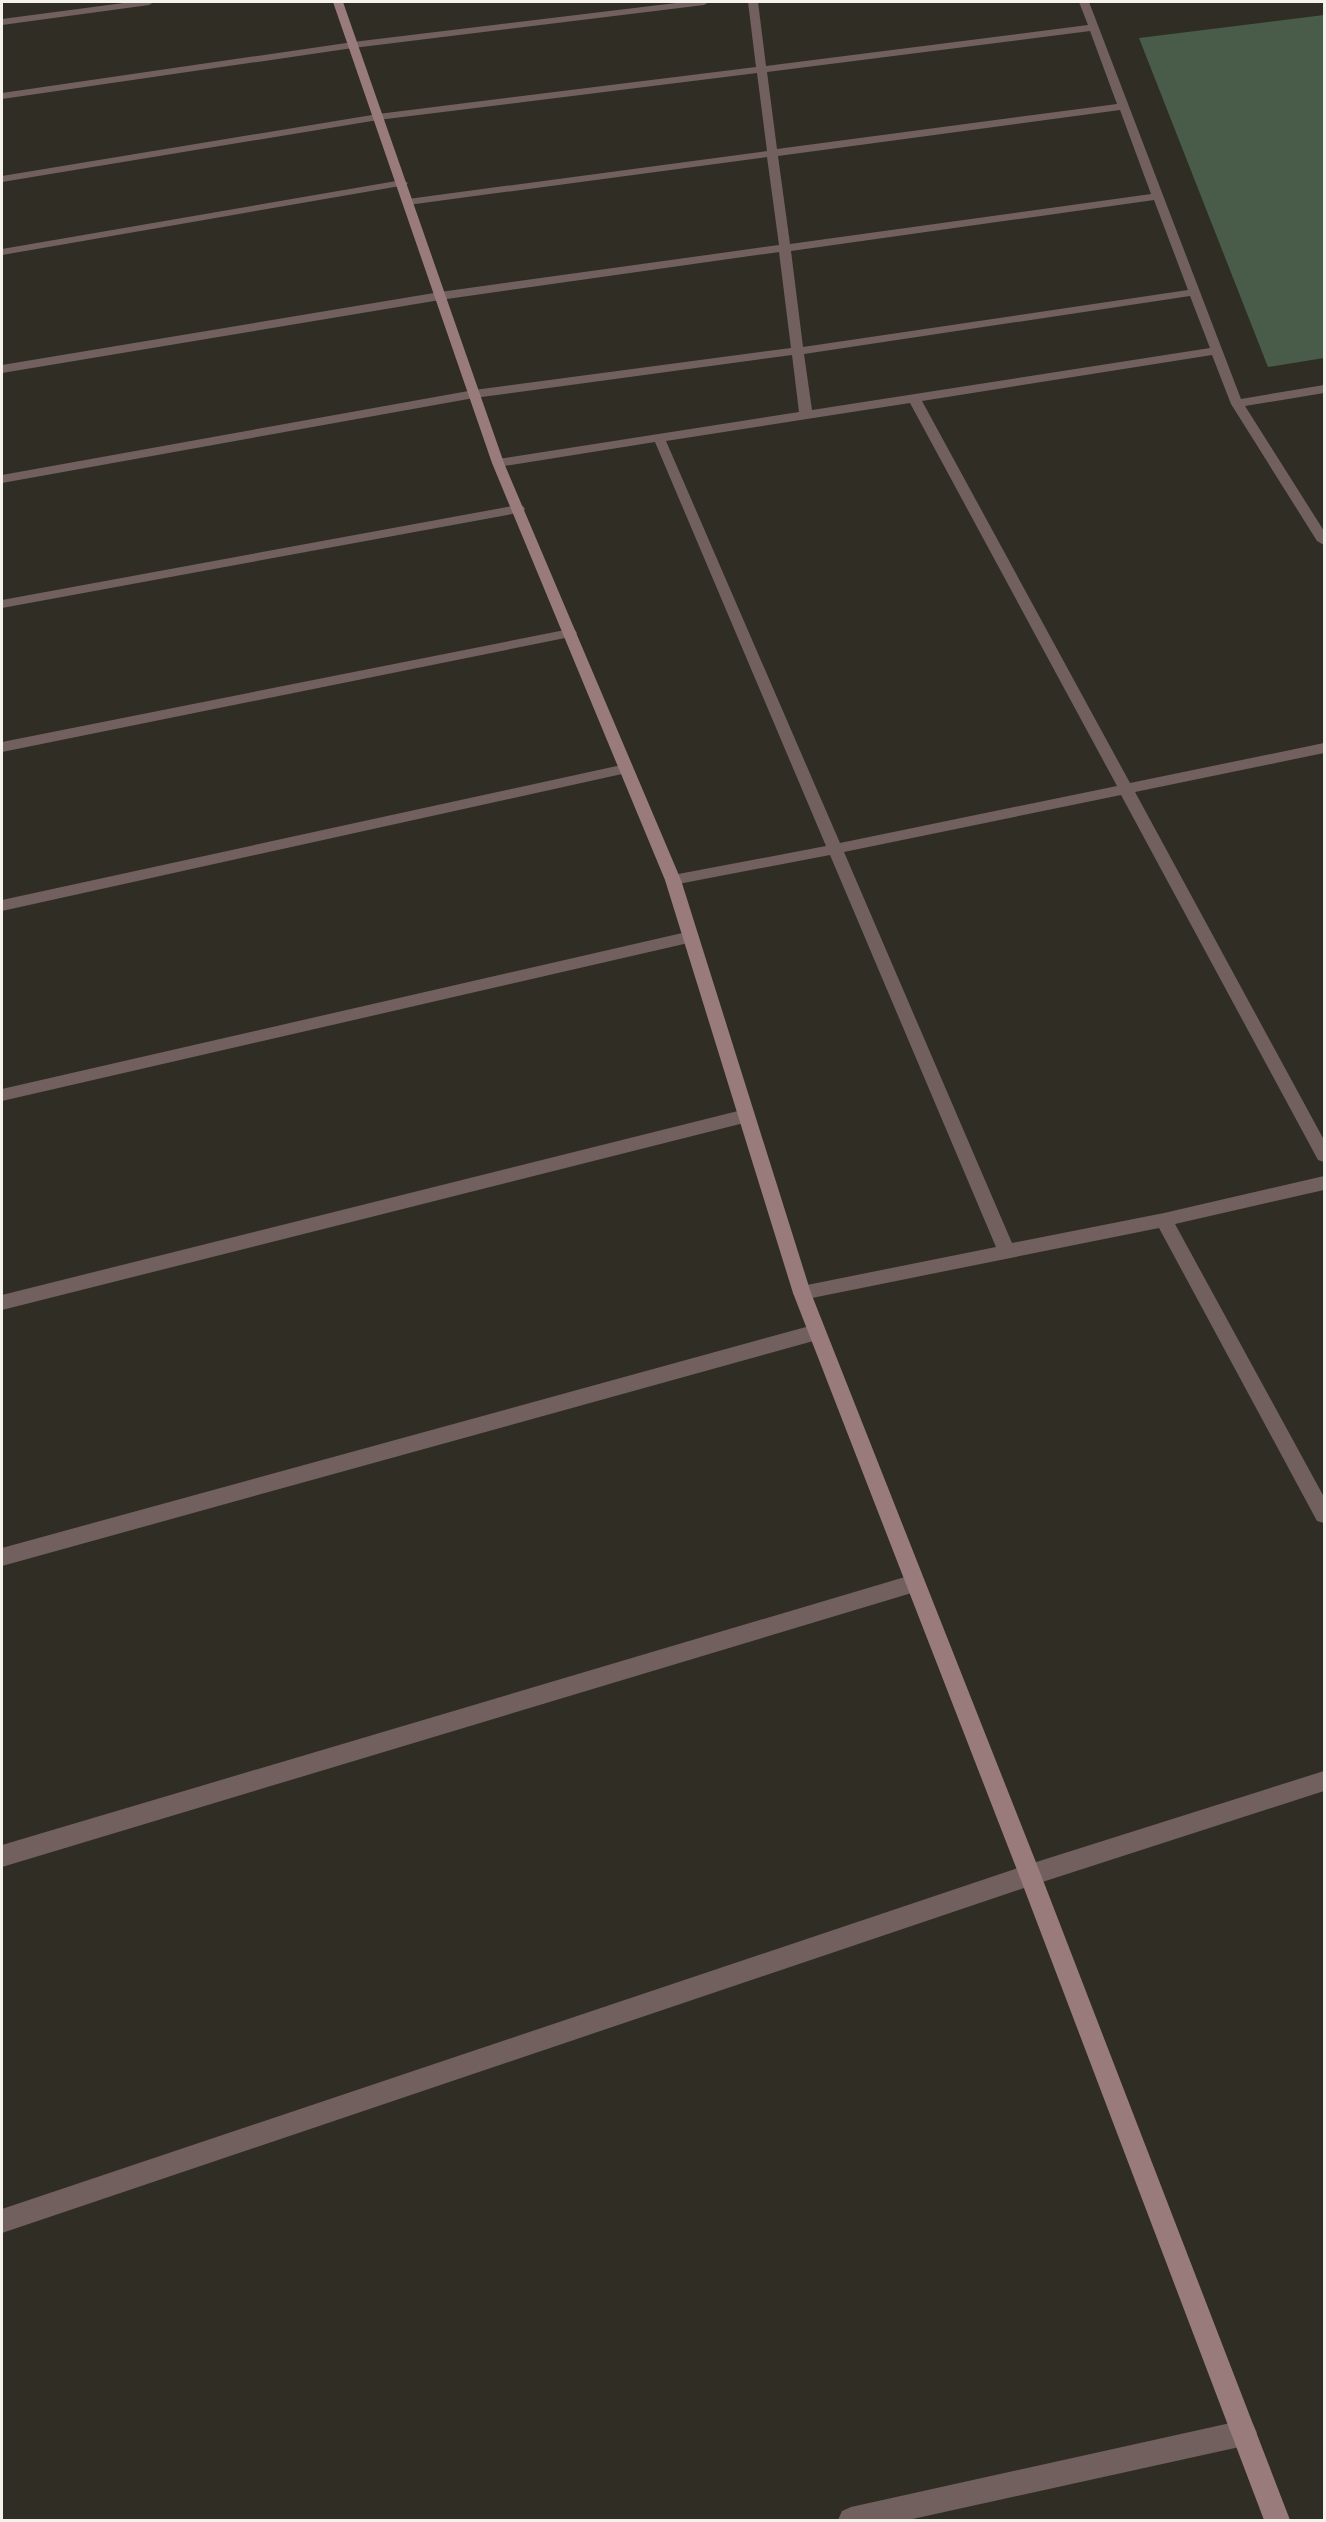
<svg xmlns="http://www.w3.org/2000/svg" width="1326" height="2522" viewBox="0 0 1326 2522" font-family="Lato,sans-serif">
<rect width="100%" height="100%" fill="#302e24"/>
<path fill="#485c49" d="M1324 15V358L1268 367 1139 38Z"/>
<g fill="none" stroke-linecap="round" stroke-linejoin="round">
<path fill="#72605f" fill-rule="evenodd" d="M131 2H154L149 5 2 25V19Z
M684 2H709L704 5 353 48 2 99V93L353 42Z
M748 2H758L766 66 1088 25 1079 2H1089L1241 399 1324 385V393L1245 406 1324 531V545L1317 541 1231 404 1212 355 922 401 1130 783 1324 743V753L1135 792 1324 1140V1162L1318 1160 1121 795 844 852 1012 1243 1164 1213 1324 1176V1190L1175 1224 1324 1497V1523L1317 1521 1159 1228 802 1300 796 1298 793 1293 796 1288 802 1286 996 1247 830 855 673 885 668 884 665 880 668 876 673 875 826 846 655 442 498 467 492 463 498 459 799 412 792 355 474 398 2 483V475L474 390 791 348 779 252 440 300 2 373V365L440 292 779 245 767 157 408 205 402 202 408 199 767 151 757 73 378 120 2 182V176L378 114 756 67ZM1090 31 1117 104 777 149 767 72ZM1120 110 1151 194 790 244 778 156ZM1154 200 1188 290 803 347 791 251ZM1190 296 1210 348 812 410 804 354ZM910 403 1117 786 840 843 666 441Z
M402 180 408 183 406 185 2 255V249Z
M518 505 523 506 525 509 523 512 2 608V600Z
M570 629 575 630 577 633 575 636 2 752V742Z
M626 764 631 766 633 769 631 772 2 911V900Z
M691 931 697 933 699 937 697 941 2 1101V1089Z
M746 1109 752 1111 755 1116 752 1121 2 1310V1295Z
M817 1324 824 1327 826 1332 824 1337 817 1340 2 1566V1548Z
M915 1574 922 1577 925 1583 922 1589 915 1592 2 1867V1845Z
M1324 1771V1791L1030 1886 2 2233V2209L1030 1864Z
M1244 2420 1253 2424 1257 2433 1253 2442 1244 2446 908 2520H838L842 2511 851 2507Z"/>
<path fill="#987b7a" fill-rule="evenodd" d="M333 2H343L504 463 681 880 811 1293 1041 1875 1290 2520H1264L1019 1875 793 1293 665 880 492 463Z"/>
</g>
<rect width="1326" height="2522" fill="none" stroke="#f4f2eb" stroke-width="6"/>
</svg>
